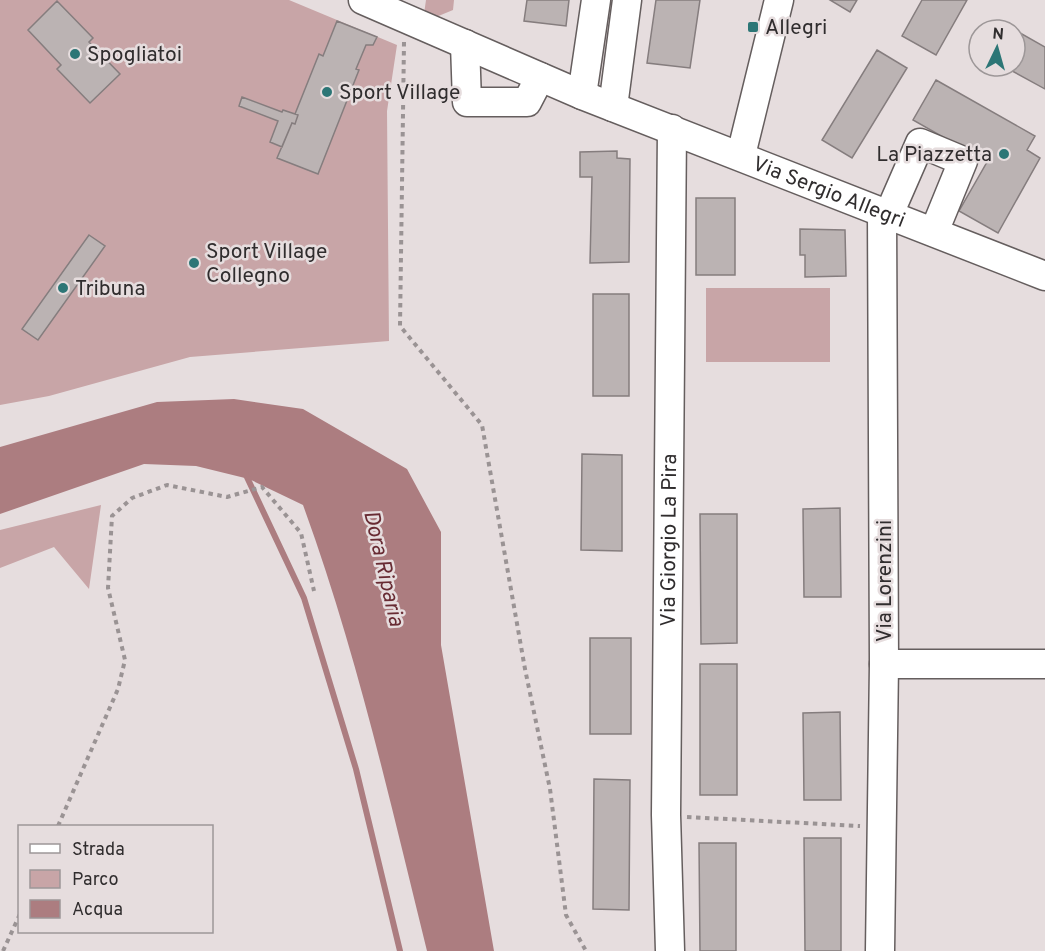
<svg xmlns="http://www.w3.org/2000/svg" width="1045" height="951" viewBox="0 0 1045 951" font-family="Overpass,sans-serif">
<rect width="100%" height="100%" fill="#e6ddde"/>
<path fill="#c8a5a7" d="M0 0H289L397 45 387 111 389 341 190 357 49 396 0 405Z
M426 0H454L453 10 436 17 424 14Z
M706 288H830V362H706Z
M101 505 89 589 54 547 0 568V530Z"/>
<path fill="#ac7d80" d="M234 399 303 409 407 469 441 532V645L494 951H427C390 801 356 650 303 505L249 479 196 466 144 464 0 514V447L157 402Z"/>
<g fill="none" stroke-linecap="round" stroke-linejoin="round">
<path stroke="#ac7d80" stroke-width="6" d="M245 473 304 598 356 769 400 951"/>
</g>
<path fill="#bbb3b3" stroke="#857d7e" stroke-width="1.5" d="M527 0H569L566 26 524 21Z
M656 0H700L690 68 647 63Z
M830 0H857L850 12Z
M922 0H967L936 55 902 36Z
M57 1 93 38 89 42 120 74 90 103 57 69 61 65 28 30Z
M337 21 377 37 373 45H366L356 69 359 70 318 174 277 158 292 123 295 124 298 115 295 114 319 54 323 56Z
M1015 30 1045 47V89L1003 66H1015Z
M877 50 907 68 852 158 822 140Z
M936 80 1035 136 1027 150 1040 158 998 233 959 211 987 162 913 120Z
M242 97 282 112 283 110 298 115 295 124 292 123 282 147 270 142 278 121 239 106Z
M617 151V158L630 159 629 262 590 263 592 177H580V152Z
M696 198H735V275H696Z
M800 229 845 230 846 276 805 277V255H800Z
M89 235 105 246 38 340 22 329Z
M593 294H629V396H593Z
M582 454 622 455V551L581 550Z
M840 508 841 597H804L803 509Z
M700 514H737V643L701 644Z
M590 638H631V734H590Z
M700 664H737V795H700Z
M840 712 841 800H804L803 713Z
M594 779 630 780 629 910 593 909Z
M804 838H841V951H805Z
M699 843H736V951H700Z"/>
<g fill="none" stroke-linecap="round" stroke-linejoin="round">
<g stroke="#655e5e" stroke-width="31">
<g id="minor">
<path id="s1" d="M363 0 582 95 1045 276"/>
<path d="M465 44 467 102H527L540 77"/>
<path d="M582 95 596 0"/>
<path d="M613 107 627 0"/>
<path d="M741 155 779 0"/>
<path d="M889 214 920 143 963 161 934 232"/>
<path d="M884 664H1045"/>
<path id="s2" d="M670 951 666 815 672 129"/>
<path d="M880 951 884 664 882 212"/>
</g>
</g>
<path stroke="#9a9394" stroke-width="4" stroke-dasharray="4.5 4.5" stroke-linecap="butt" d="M404 42 400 326 482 425 525 669 550 789 566 915 586 951
M687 817 860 826
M58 826 118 689 125 660 108 588 112 516 132 498 167 485 227 497 262 487 301 533 314 591
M3 951 20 914"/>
<use href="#minor" stroke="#fff" stroke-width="28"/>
</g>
<g fill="#2c7676" stroke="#e6ddde" stroke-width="2">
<rect x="747" y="21" width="12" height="12" rx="3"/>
<circle cx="75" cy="54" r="6"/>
<circle cx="327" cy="92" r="6"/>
<circle cx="1004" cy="154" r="6"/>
<circle cx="194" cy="263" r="6"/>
<circle cx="63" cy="288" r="6"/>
</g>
<g text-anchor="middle" stroke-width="5" stroke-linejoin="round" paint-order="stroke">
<g font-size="21" fill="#302d2e" stroke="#e6ddde" text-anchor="start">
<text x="765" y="34">Allegri</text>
<text x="87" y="61">Spogliatoi</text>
<text x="339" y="99">Sport Village</text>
<text x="992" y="161" text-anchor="end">La Piazzetta</text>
<text x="206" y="258">Sport Village<tspan x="206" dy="24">Collegno</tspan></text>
<text x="75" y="295">Tribuna</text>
</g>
<g font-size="21" fill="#302d2e" stroke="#e6ddde">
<text dy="7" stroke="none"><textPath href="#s1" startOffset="504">Via Sergio Allegri</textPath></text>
<text dy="7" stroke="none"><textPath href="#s2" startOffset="411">Via Giorgio La Pira</textPath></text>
<text transform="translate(884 581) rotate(-90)" y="7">Via Lorenzini</text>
</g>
<g font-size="22" font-style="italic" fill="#682b33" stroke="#e6ddde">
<text transform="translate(385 568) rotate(77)" y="8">Dora Riparia</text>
</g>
</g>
<rect x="18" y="825" width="195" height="108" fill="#e6ddde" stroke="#9d9798" stroke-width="1.5"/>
<rect x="30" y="844" width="30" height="9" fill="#ffffff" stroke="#9d9798" stroke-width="1.5"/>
<text x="72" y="855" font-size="18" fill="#302d2e">Strada</text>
<rect x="30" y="870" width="30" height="18" fill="#c8a5a7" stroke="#9d9798" stroke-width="1.5"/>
<text x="72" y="885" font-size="18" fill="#302d2e">Parco</text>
<rect x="30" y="900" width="30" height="18" fill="#ac7d80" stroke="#9d9798" stroke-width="1.5"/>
<text x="72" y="915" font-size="18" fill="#302d2e">Acqua</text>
<g transform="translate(997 48) rotate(5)"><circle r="28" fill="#e6ddde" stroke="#9d9798" stroke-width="1.5"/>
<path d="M0-4.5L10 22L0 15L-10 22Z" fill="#2c7676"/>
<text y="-9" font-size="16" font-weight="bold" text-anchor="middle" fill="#302d2e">N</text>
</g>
</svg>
